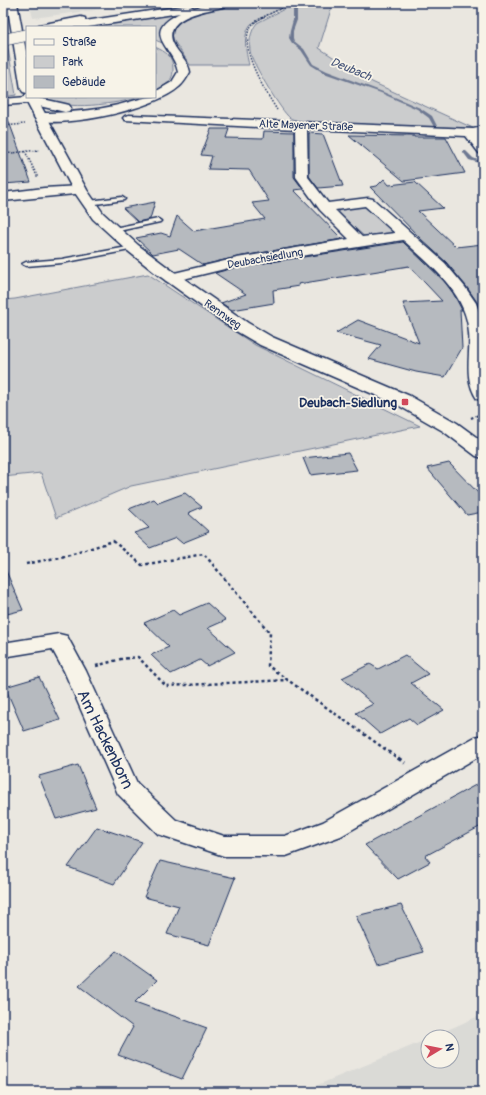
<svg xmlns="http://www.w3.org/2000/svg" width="486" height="1095" viewBox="0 0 486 1095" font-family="Pangolin,sans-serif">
<rect width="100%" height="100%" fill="#eae7e0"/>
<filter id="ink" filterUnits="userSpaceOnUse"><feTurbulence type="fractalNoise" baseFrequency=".025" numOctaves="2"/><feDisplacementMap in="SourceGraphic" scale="8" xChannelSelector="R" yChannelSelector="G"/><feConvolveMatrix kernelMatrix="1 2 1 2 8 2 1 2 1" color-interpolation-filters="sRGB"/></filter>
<g filter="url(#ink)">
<path fill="#dadad6" d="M29 3H150L33 18Z
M483 1014V1092H301L428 1039V1061H452V1037H432Z"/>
<path fill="#cbcccd" stroke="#737e96" d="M249 3H291L251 24C242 35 246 52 249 65H190L174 41 171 31C184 8 225 6 249 3Z
M296 3H333L319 48 372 82 473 128 305 123C301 121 294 120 290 118 281 111 255 67 251 55 248 45 250 31 257 23Z
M193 9C182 13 157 20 161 35 161 38 164 41 165 44L155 40V27H80Z
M7 43 16 95 3 97V44Z
M155 47C166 52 173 56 173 69 173 75 172 78 168 83 164 86 159 89 155 92Z
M45 97H141C120 103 62 113 45 97Z
M365 205 395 233 365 237 335 210Z
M148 274 255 345 420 426 131 486 56 518 41 473 3 477V300L15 299Z"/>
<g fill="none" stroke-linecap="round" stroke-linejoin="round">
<path fill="#6d7892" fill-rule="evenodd" d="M295 7 297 8V20L293 31V38L294 41 304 49 313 64 327 71 383 92 420 108 432 116 437 126 436 127H434L429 118 417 109 381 93 324 73 311 65 301 50 292 43 289 38 290 31 293 20V8Z
M463 150H465L473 158 483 162V164L469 160 463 152Z
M480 202H483V206L481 205Z"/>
</g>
<path fill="#b6babf" stroke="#1b2f5e" d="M3 111H5L31 182 3 184Z
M211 129H229L226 138 263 139 264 131 294 132V177L303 189 294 190 342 239 237 257 203 265 179 249 153 254 136 238 161 233 170 236 177 216 194 231 265 219 252 203 269 201 249 170 208 169 212 156 201 155Z
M309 133 323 134 343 186 318 188 309 176Z
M349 135 414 136V137H446L465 173 404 181Z
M384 179 389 185 415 182 443 208 418 211 456 247 483 244V309H480L477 302 466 286 446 262 421 239 370 187 377 186Z
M155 202 150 219 138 222 123 208Z
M403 242 444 281 453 293 462 310H460L462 348 445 377 416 372 369 359 381 345 336 333 358 320 419 343 403 303 442 301 409 266 298 284 299 286 273 290 274 303 232 310 221 303 246 294 215 273 237 267Z
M348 453 357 470 310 475 303 458Z
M449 463 483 498V512L467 515 427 468Z
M185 493 202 507 188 513 209 532 182 543 176 538 150 548 134 533 149 528 129 509 154 499 158 503Z
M3 564 23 610 3 615Z
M207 603 226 620 208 628 235 652 207 666 200 660 171 674 151 655 169 647 144 623 173 610 179 615Z
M405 655 428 674 411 683 444 710 417 725 409 718 380 734 356 713 373 704 342 678 370 664 378 669Z
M39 677 60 720 24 731 5 687Z
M78 765 96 808 56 819 39 776Z
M483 781V825L425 856 430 862 398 879 365 845Z
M97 827 142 842 114 884 68 867Z
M160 861 235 878 209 945 167 934 179 906 144 897Z
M401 905 424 952 378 964 356 916Z
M116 951 157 980 135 1002 207 1028 182 1079 118 1055 133 1027 79 986Z"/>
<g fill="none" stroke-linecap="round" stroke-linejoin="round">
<g stroke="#1b2f5e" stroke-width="3">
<path id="lane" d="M122 197 125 199 124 200 89 205 86 203 89 201Z
M158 219 161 221 160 222 114 232 111 230 114 228Z
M133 246 135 247V249L62 263 26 266 22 264 26 262 62 259Z"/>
</g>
<g stroke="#1b2f5e" stroke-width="3">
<path id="street" d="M27 97 35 98 37 100 31 103 3 105V99Z
M129 115 473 129 483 127V135L478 137 483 142V154L479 153 466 136 307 129 308 177 328 203 368 198 373 199 445 263 465 287 476 303 483 323V400L477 399C463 378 471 356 469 333 466 292 430 265 403 240L237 266 171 282 166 281 164 278 166 275 237 258 349 239 320 210 296 177 295 129 125 120 123 118 125 116ZM365 206 395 233 362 237 335 210Z
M80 186 85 187 86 190 85 193 3 201V193L44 188Z
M59 634 67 636 86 671 137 783 176 820 224 836H285L323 822 475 737 483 735V754L341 836 286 856H224L158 834 118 794 64 671 52 649 3 657V643Z"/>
</g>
<g stroke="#1b2f5e" stroke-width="3">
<path id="secondary" d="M7 3H17L27 57V93L23 92 21 89Z
M26 94H27V97H36L87 190 103 213 138 245 170 269 248 323 272 337 410 396 457 423 483 442V458L476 456 443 431 396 404 260 345 236 331 158 275 128 251 93 219 73 190 24 97Z"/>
</g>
<g stroke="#1b2f5e" stroke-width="3">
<path id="highway" d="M213 3H233L232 5C213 10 162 14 173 43 178 54 188 60 190 72 187 77 184 83 179 87 155 109 67 128 36 120L34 117 36 114 40 113C66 113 93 111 118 105 131 102 142 97 155 97V92L172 82 178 72C174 47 139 33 180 13L88 27H38L39 25 81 17 85 18V21L189 5 194 8Z
M27 97H34L65 104 69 105 71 108 69 111 65 112 31 104 27 103 25 100Z"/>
</g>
<path stroke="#1b2f5e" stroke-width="1.5" stroke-dasharray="1.5 1.5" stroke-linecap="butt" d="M277 110C266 92 233 42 254 23 262 16 283 8 293 3
M3 126 25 124
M25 151 38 178
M3 154 39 150"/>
<path stroke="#1b2f5e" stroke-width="2" stroke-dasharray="2.5 2.5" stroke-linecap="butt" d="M471 418 483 413"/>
<path stroke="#1b2f5e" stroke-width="2.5" stroke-dasharray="3 3" stroke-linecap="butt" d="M26 564 70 555 113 541 142 565 204 554 270 633 268 666 399 759
M96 666 121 659 138 657 166 686 288 680"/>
<path stroke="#1b2f5e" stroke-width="3.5" stroke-dasharray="4 4" stroke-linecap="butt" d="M398 758 405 763"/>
<use href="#lane" fill="#f7f3e8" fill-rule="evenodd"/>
<use href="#street" fill="#f7f3e8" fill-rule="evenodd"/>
<use href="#secondary" fill="#f7f3e8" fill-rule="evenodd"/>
<use href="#highway" fill="#f7f3e8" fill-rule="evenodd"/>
<g stroke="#1b2f5e" stroke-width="13" stroke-linecap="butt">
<path id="highway-bridge" d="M3 40 27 35"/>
</g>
<use href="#highway-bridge" stroke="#f7f3e8" stroke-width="12"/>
</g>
</g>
<rect fill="#d1495b" stroke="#f7f3e8" stroke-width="1.5" x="401" y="398" width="8" height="8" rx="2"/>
<g text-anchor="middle" stroke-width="3.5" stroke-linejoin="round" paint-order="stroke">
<g font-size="11" fill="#1b2f5e" stroke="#f7f3e8">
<text transform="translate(306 125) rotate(2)" y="4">Alte Mayener Straße</text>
<text transform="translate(265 258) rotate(-10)" y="4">Deubachsiedlung</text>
<text transform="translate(223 314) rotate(35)" y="4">Rennweg</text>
</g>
<g font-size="12" font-style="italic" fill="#445378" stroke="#f7f3e8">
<text transform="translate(351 69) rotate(22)" y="4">Deubach</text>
</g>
<g font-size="13" font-weight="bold" fill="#1b2f5e" stroke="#f7f3e8" text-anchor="end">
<text x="397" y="407">Deubach-Siedlung</text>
</g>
<g font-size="16" fill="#1b2f5e" stroke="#f7f3e8">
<text transform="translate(106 739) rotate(64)" y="6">Am Hackenborn</text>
</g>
</g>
<rect width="486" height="1095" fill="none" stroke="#f7f3e8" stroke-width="16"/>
<rect x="8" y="8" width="470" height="1079" fill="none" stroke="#1b2f5e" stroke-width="1.5" filter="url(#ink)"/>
<rect x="26" y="26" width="130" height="72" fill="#f7f3e8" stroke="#9fa5b1"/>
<rect x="34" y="39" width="20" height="6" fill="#f7f3e8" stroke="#9fa5b1"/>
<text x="62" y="46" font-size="12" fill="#1b2f5e">Straße</text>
<rect x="34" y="56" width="20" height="12" fill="#cbcccd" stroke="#9fa5b1"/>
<text x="62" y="66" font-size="12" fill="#1b2f5e">Park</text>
<rect x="34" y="76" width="20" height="12" fill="#b6babf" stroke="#9fa5b1"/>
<text x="62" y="86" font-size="12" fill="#1b2f5e">Gebäude</text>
<g transform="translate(440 1049) rotate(80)"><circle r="19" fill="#f7f3e8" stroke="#9fa5b1"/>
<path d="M0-3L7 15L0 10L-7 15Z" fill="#d1495b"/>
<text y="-6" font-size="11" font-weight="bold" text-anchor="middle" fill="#1b2f5e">N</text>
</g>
</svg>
